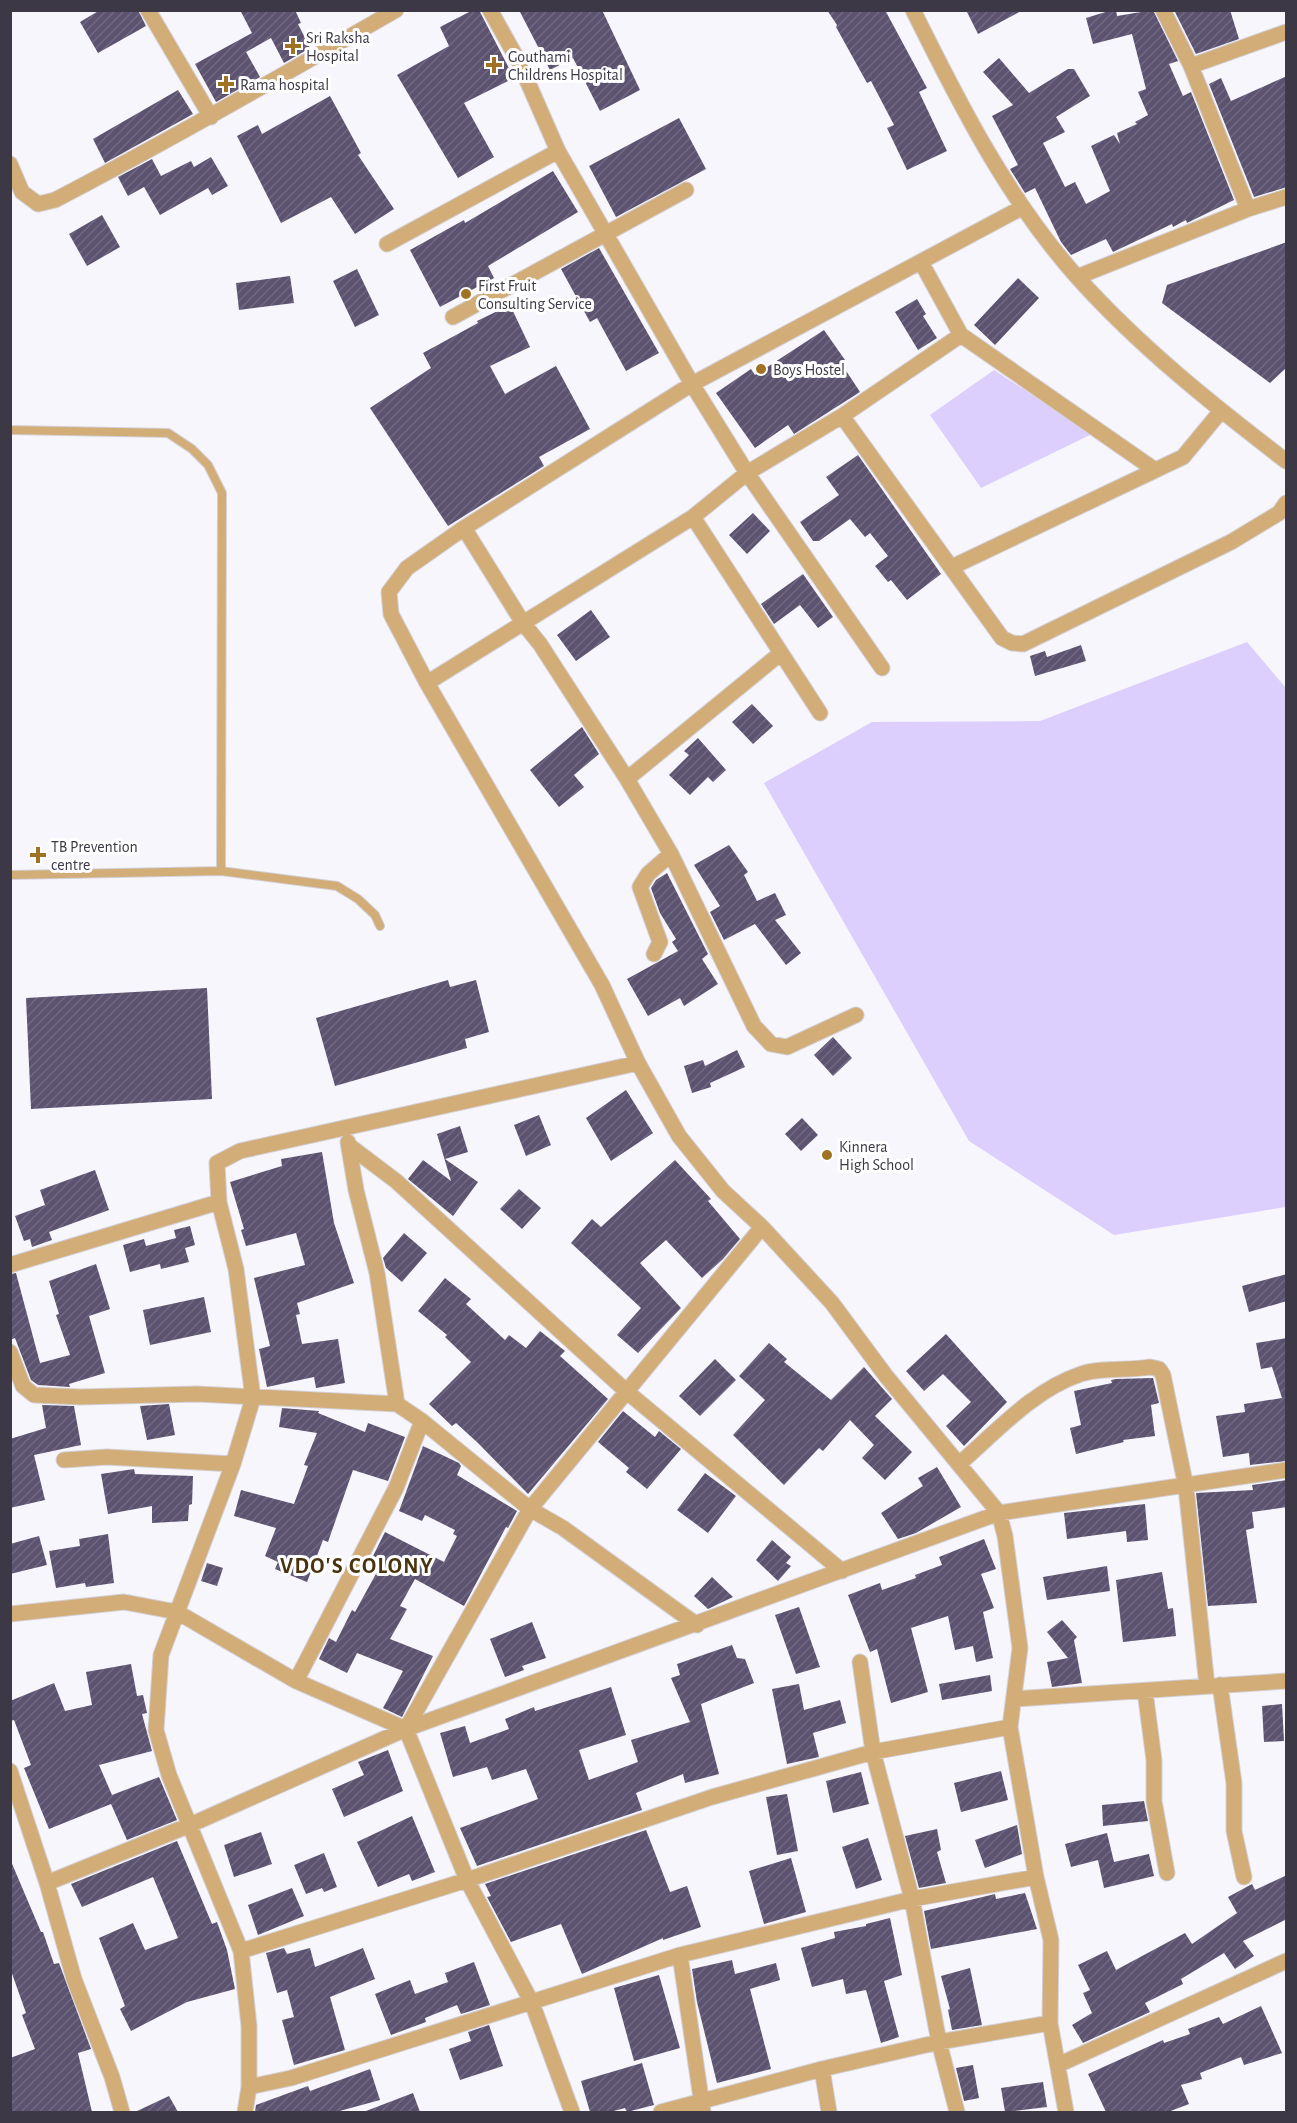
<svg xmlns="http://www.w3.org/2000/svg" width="1297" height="2123" viewBox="0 0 1297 2123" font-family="'Alegreya Sans',sans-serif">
<defs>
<pattern id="building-hatch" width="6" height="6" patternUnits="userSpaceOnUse" patternTransform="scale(1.5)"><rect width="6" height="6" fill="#5c5370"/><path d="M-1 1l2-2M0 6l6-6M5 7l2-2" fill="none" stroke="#716982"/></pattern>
</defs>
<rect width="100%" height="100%" fill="#f8f6fd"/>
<path fill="#dccffe" d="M994 370 1092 434 981 488 930 415Z
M1247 642 1286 688V1207L1114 1235 969 1141 764 783 872 722 1040 721Z"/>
<path fill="url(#building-hatch)" d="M100 10H138L146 26 98 53 80 22Z
M240 10H295L301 23 298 24 310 48 284 63 271 38 246 52 260 77 216 102 195 64 252 33Z
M473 10H479L514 78 464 103 494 157 458 178 397 75 449 46 440 27Z
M519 10H602L640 90 600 111 573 58 550 70Z
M827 10H885L927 88 919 92 947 151 907 170 887 128 894 125 871 81 867 83 836 27 837 25Z
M966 10H1023L978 34Z
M1112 10H1116L1117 16 1153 10 1178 61 1169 64 1183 96 1191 92 1234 200 1187 223 1186 220 1173 227 1172 224 1113 252 1106 239 1071 255 1061 242 1035 188 1025 193 1010 169 1018 165 992 116 1013 105 983 72 999 58 1029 93 1068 69H1074L1090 96 1056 117 1065 132 1043 143 1065 187 1075 182 1086 204 1110 191 1091 146 1114 135 1120 144 1117 133 1137 124 1135 122 1148 115 1138 92 1146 89 1132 34 1093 44 1086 18Z
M1174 10H1230L1239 39 1196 54Z
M1287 76V187L1254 197 1209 84 1221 78 1231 101Z
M178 90 193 114 105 163 93 139Z
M330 96 361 153 358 155 394 209 355 234 331 197 281 223 237 136 258 125 262 134Z
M679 118 706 169 616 217 589 166Z
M211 157 228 186 212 195 208 188 160 215 144 187 128 196 118 177 152 159 161 176 191 161 194 167Z
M553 171 578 212 488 266 494 278 440 307 410 250 464 220 465 223Z
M102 215 120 247 87 266 69 234Z
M1287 242V367L1270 383 1162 303 1167 285Z
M599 248 659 353 626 371 597 318 590 322 561 269Z
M357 269 379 315 355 327 333 281Z
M290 276 294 303 239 310 236 283Z
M1018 278 1039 298 995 345 974 325Z
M917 299 926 314 923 316 937 338 918 350 895 312Z
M510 305 530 347 490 366 505 394 556 366 590 429 539 457 544 466 448 526 370 408 431 368 423 353 478 323 477 321Z
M824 330 845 360 841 363 860 392 794 434 788 425 755 448 716 393 751 369 755 375Z
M858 455 941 574 907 600 891 580 888 582 875 566 888 556 870 533 865 537 850 519 819 541H813L800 522 839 495 826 477Z
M753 513 770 531 747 554 729 535Z
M803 574 833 617 818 628 800 605 774 624 761 604Z
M591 610 610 637 576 661 557 635Z
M1081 645 1086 661 1035 676 1030 656 1045 651 1047 657Z
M752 704 773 726 753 744 732 722Z
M582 727 599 754 574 775 584 787 559 807 530 770Z
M698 738 726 770 713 782 708 777 690 795 669 775 689 755 684 751Z
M729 845 748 872 744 875 757 901 775 893 786 915 775 920 801 953 786 965 755 924 724 940 710 912 720 906 694 865Z
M667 873 708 954 702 959 718 984 684 1006 680 998 648 1016 627 979 678 951 672 942 676 939 660 913 651 888 656 880Z
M448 980 450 987 476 980 489 1032 465 1039 467 1048 335 1086 316 1018Z
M207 988 212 1099 31 1109 26 998Z
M833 1037 852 1058 833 1076 814 1055Z
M737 1050 745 1067 710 1083 711 1087 692 1093 684 1066 703 1060 705 1066Z
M626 1090 653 1133 611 1161 586 1118Z
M539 1115 551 1145 526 1156 514 1125Z
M802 1118 818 1135 801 1151 785 1134Z
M460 1126 468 1152 445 1159 478 1182 453 1216 408 1179 423 1160 451 1181 437 1134Z
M322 1152 334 1223 354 1283 297 1303 300 1314 296 1315 302 1344 338 1339 345 1383 316 1388 314 1377 267 1387 259 1349 270 1346 254 1278 305 1265 296 1233 246 1246 241 1230 244 1229 230 1182 282 1166 281 1159Z
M675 1160 711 1199 708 1201 740 1239 723 1259 702 1278 666 1240 640 1263 681 1308 638 1353 617 1335 641 1308 571 1243 592 1219 601 1227Z
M95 1170 109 1210 49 1232 52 1240 32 1247 30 1239 24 1241 15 1216 45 1205 40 1190Z
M519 1189 541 1208 522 1229 500 1209Z
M190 1226 195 1245 185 1248 189 1262 161 1269 160 1264 130 1272 123 1245 144 1239 146 1246 176 1238 174 1230Z
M404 1233 427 1253 402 1282 386 1268 383 1258Z
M96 1264 110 1309 89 1316 105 1373 69 1384 70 1387 38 1385 31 1380 15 1338 10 1340V1274L16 1273 40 1363 70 1355 56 1315 59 1314 49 1281Z
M1287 1274V1301L1249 1312 1242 1286Z
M445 1278 471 1299 466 1304 505 1340 509 1335 526 1348 540 1331 565 1351 560 1356 608 1399 528 1494 478 1443 456 1423 452 1426 429 1404 471 1362 445 1337 447 1335 418 1311Z
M204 1297 211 1332 150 1345 143 1310Z
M946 1334 1007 1402 964 1446 946 1426 971 1402 943 1374 924 1391 906 1371Z
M1287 1338V1461L1250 1465 1249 1453 1223 1457 1216 1416 1245 1412 1244 1404 1282 1398 1272 1367 1261 1369 1256 1343Z
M769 1343 787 1359 784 1362 831 1400 864 1367 892 1399 875 1416 912 1452 885 1480 862 1458 874 1445 850 1420 823 1451 819 1448 784 1485 733 1435 765 1400 739 1376Z
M715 1359 736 1380 700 1416 679 1396Z
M1153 1378 1159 1403 1151 1405 1155 1436 1123 1440 1124 1442 1076 1454 1070 1428 1081 1425 1074 1391 1112 1383 1111 1380 1116 1379Z
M169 1404 175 1435 147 1440 140 1406Z
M42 1405 74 1406 81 1445 34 1455 45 1500 10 1508V1439L46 1428Z
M282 1408 319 1411 318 1413 365 1432 368 1423 405 1437 388 1481 353 1470 328 1542 323 1540 307 1582 275 1569 278 1562 265 1556 276 1528 234 1516 241 1490 294 1504 308 1466 304 1465 317 1433 279 1427Z
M623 1411 655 1437 659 1431 681 1449 647 1489 626 1472 629 1468 598 1442Z
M423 1446 459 1463 461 1466 457 1475 517 1511 508 1528 506 1527 464 1606 415 1579 400 1606 407 1609 390 1639 433 1656 402 1717 383 1708 403 1671 357 1653 347 1673 319 1659 329 1638 336 1642 352 1610 355 1612 383 1561 373 1556 385 1532 444 1562 457 1536 453 1534 455 1530 425 1515 422 1521 399 1511Z
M937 1467 961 1507 916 1533 898 1539 881 1513 923 1486 918 1478Z
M134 1469 135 1474 193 1476 192 1504 189 1505 188 1521 152 1523V1506L108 1514 101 1474Z
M705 1473 736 1496 708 1533 677 1510Z
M1287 1480V1507L1252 1512 1254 1528 1246 1530 1257 1603 1208 1606 1196 1493 1253 1490 1252 1485Z
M1145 1504 1148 1540 1127 1542 1126 1531 1067 1539 1064 1513Z
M108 1534 114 1583 86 1587 85 1583 56 1588 49 1551 80 1546 79 1539Z
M39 1536 47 1565 10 1574V1544Z
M984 1539 996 1569 981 1574 994 1608 983 1612 993 1658 976 1662 973 1646 955 1650 948 1616 911 1628 928 1692 891 1703 877 1649 870 1652 848 1595 880 1583 882 1590 916 1578 915 1575 942 1565 939 1557Z
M772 1540 791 1557 786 1563 791 1566 778 1581 756 1560Z
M207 1563 223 1568 217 1586 201 1581Z
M1107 1566 1110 1591 1047 1600 1043 1577Z
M1162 1572 1168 1609 1173 1608 1176 1636 1123 1642 1116 1580Z
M712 1577 733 1597 708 1609 694 1596Z
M799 1607 820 1667 796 1674 775 1615Z
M1062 1620 1077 1637 1074 1640 1082 1683 1052 1687 1047 1662 1068 1658 1047 1632Z
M532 1622 546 1658 522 1666 524 1670 505 1677 490 1639Z
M732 1645 737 1658 745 1659 754 1683 701 1704 719 1774 685 1783 683 1774 636 1793 642 1810 477 1866 460 1828 538 1799 526 1769 492 1780 487 1767 453 1777 440 1733 465 1726 470 1743 509 1729 505 1719 534 1707 535 1711 611 1687 626 1735 579 1750 589 1780 638 1762 631 1740 690 1722 671 1678 680 1675 677 1664Z
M131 1664 137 1696 143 1695 147 1713 142 1714 152 1751 99 1765 112 1795 159 1777 177 1820 127 1840 111 1804 49 1829 24 1768 31 1765 14 1720 10 1721V1701L54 1683 65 1711 92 1705 86 1672Z
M990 1675 992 1691 942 1700 939 1684Z
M799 1684 804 1710 840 1700 846 1723 813 1733 819 1757 787 1764 772 1689Z
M1282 1704 1284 1741 1264 1742 1262 1706Z
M388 1750 403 1791 344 1817 332 1789 364 1775 358 1762Z
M1001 1771 1008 1800 961 1812 954 1783Z
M861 1772 869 1804 833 1813 826 1781Z
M787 1794 798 1851 777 1855 766 1797Z
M1144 1801 1148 1821 1103 1826 1102 1805Z
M412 1816 435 1872 412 1881 409 1874 378 1887 357 1842Z
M1017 1825 1022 1854 985 1868 975 1840Z
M937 1829 941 1850 937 1852 946 1883 919 1888 905 1836Z
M646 1830 670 1892 687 1886 701 1927 663 1940V1938L582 1974 561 1924 511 1942 487 1897 491 1896 485 1884Z
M261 1832 272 1864 234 1877 224 1845Z
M1107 1833 1114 1862 1149 1854 1154 1876 1104 1888 1098 1860 1071 1867 1065 1844Z
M868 1838 882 1880 856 1889 842 1847Z
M177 1841 212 1924 217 1922 227 1950 235 1989 187 2002 131 2031 120 2009 125 2006 99 1938 133 1923 145 1950 178 1938 153 1877 82 1907 71 1884Z
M324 1853 337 1887 324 1892 322 1888 306 1894 294 1865Z
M791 1858 806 1912 764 1924 749 1871Z
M10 1859 41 1932H43L54 1964 59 1963 91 2049 78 2053 92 2112H10V2058L35 2049 22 2015 26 2013 10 1968Z
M1287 1875V1919L1243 1941 1254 1956 1235 1969 1224 1953 1181 1979 1183 1984 1145 2003 1150 2012 1083 2043 1072 2025 1092 2013 1083 1993 1090 1990 1078 1965 1107 1951 1116 1970 1185 1933 1192 1944 1237 1913 1228 1897 1252 1884 1255 1890Z
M292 1888 304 1916 258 1935 248 1905Z
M1025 1893 1037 1929 931 1949 924 1911 995 1894 996 1899Z
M890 1918 902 1975 884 1981 899 2037 881 2043 866 1990 846 1994 843 1979 812 1987 801 1948 835 1938 834 1932 866 1926V1924Z
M284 1948 287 1954 310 1948 315 1967 363 1948 375 1979 330 1997 345 2050 294 2065 282 2020 294 2017 287 1990 277 1993 266 1953Z
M732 1960 735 1974 776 1963 780 1980 750 1989 771 2069 717 2083 697 2002 692 1969Z
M474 1962 490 2005 461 2014 457 2005 425 2018 426 2022 391 2035 375 1994 410 1980 415 1994 448 1982 445 1973Z
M970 1968 982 2025 952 2030 948 2010 950 2009 941 1976Z
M659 1975 680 2048 634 2061 614 1988Z
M1261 2006 1282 2053 1244 2065 1241 2057 1200 2073 1202 2079 1181 2085 1189 2104 1168 2112H1106L1088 2074 1163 2040 1164 2043 1190 2034 1188 2029 1219 2017 1223 2024Z
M489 2025 503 2066 460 2080 449 2049 471 2041 468 2032Z
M642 2063 654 2105 627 2112 625 2108 610 2112H590L581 2081Z
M973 2065 979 2098 964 2101 956 2068Z
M370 2069 380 2100 336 2112H255L256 2105 308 2086 310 2091Z
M1043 2082 1047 2107 1005 2112 1001 2088Z
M413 2093 420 2112H366V2111Z
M169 2096 178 2112H135Z"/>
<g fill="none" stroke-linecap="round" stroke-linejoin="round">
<g stroke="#d2d0d8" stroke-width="10">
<path id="lane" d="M10 430 168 433 192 449 208 465 222 493 221 871 10 875
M221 871 337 886 358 899 375 915 380 926"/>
</g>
<g stroke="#d2d0d8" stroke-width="17">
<path id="street" d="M148 10 211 117
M490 10 519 62 558 151 692 384 747 473 882 668
M913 10C959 103 1008 200 1078 278 1140 347 1213 405 1286 461
M1163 10 1191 66
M10 164 22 192 38 204 55 200C170 140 283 75 396 10
M1023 207 692 384 464 528 407 568 389 592 391 614 427 683 602 985 638 1063 679 1136 723 1191 762 1227 832 1303 886 1376 999 1513 1005 1536 1020 1648 1010 1727 1036 1877 1051 1940 1050 2023 1066 2112
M1248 209 1191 66 1286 32
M387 244 558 151
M921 262 961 335 1155 470
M1077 277 1248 209 1286 197
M453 317 686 190
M842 416 1002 638 1012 643 1023 644 1231 542 1279 513 1286 503
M693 517 820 713
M464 528 523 623 540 644 627 779 671 854 754 1026 771 1044 787 1047 856 1015
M952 567 1183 457 1221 411
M427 683 693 517 747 473 842 416 961 335
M627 779 781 653
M654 954 660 942 640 887 648 874 671 854
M351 1147 396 1181 626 1391 842 1571
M10 1265 219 1202
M10 1352 23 1386 34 1395 80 1397 197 1394 397 1404
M422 1421 530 1509 563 1528 697 1625
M64 1460 107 1457 233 1464
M959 1464C996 1432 1033 1390 1081 1374 1101 1367 1128 1371 1150 1367L1159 1369 1163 1375 1186 1487 1207 1686
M10 1614 124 1602 177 1612 296 1681 406 1729 467 1880 532 2003 572 2112
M860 1662 873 1752 912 1899 939 2042 957 2112
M296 1681 396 1488 422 1421 397 1404 377 1273 356 1190 348 1142
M1220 1685 1234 1783V1831L1244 1877
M1145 1691 1154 1760V1801L1167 1873
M1014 1699 1286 1681
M406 1729 530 1509 762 1227
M10 1771 47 1883 74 1979 112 2077 122 2112
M47 1883 190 1825 406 1729 999 1513 1286 1470
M241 1951 467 1880 712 1797 873 1752 1010 1727
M680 1955 703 2112
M1058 2065 1286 1961
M822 2069 829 2112
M249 2087 291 2078 680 1955 912 1899 1036 1877
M245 2112 249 2087V2026L241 1951 169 1775 156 1730 161 1655 233 1464 253 1398 236 1269 219 1202 217 1163 240 1151 638 1063
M661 2112 822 2069 939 2042 1050 2023"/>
</g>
<use href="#lane" stroke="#d3ad77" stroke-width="8"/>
<use href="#street" stroke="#d3ad77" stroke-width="15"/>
</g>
<g fill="#a07224" stroke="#fff" stroke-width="2">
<path d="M290 37h6v6h6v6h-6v6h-6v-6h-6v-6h6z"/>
<path d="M491 56h6v6h6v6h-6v6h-6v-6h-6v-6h6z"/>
<path d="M223 75h6v6h6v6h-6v6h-6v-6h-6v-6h6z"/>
<circle cx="466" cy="294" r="6"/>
<circle cx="761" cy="369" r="6"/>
<path d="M35 846h6v6h6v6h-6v6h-6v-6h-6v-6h6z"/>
<circle cx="827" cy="1155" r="6"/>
</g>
<g text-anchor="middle" stroke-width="6" stroke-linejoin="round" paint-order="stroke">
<g font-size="16" fill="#3c3846" stroke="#fff" text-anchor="start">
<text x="306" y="43">Sri Raksha<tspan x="306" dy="18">Hospital</tspan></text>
<text x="508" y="62">Gouthami<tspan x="508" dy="18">Childrens Hospital</tspan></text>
<text x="240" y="90">Rama hospital</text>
<text x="478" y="291">First Fruit<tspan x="478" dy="18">Consulting Service</tspan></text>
<text x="773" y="375">Boys Hostel</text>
<text x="51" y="852">TB Prevention<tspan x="51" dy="18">centre</tspan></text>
<text x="839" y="1152">Kinnera<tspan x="839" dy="18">High School</tspan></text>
</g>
<g font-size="22" font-weight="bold" letter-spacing="1.5" fill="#4a340f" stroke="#fff">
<text x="357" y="1573">VDO'S COLONY</text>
</g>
</g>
<rect width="1297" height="2123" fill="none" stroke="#3c3846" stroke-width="24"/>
</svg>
